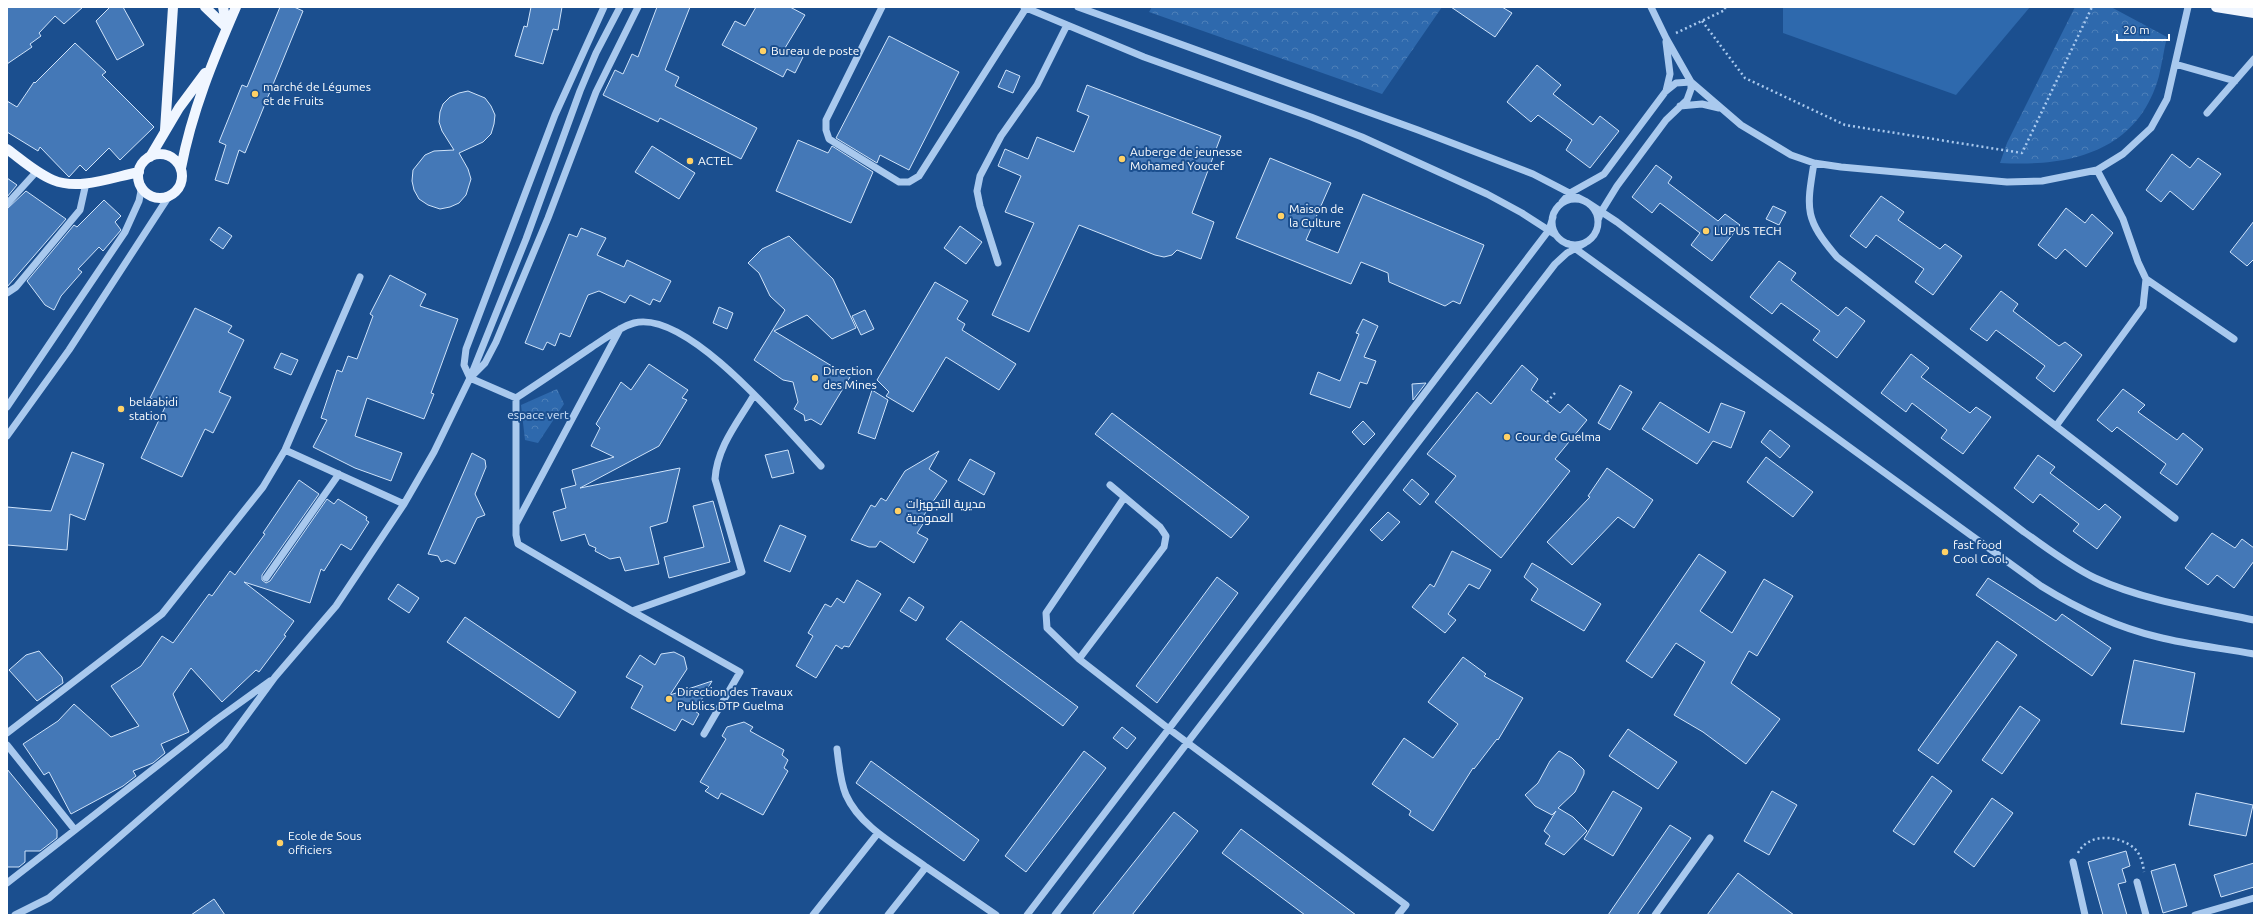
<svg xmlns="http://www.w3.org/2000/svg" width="2261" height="922" viewBox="0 0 2261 922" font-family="Ubuntu,Cairo,sans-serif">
<defs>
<pattern id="park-crowns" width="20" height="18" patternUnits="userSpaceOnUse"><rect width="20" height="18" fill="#2e69ad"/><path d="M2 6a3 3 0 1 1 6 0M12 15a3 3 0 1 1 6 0" fill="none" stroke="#4d80b9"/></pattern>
</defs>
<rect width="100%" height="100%" fill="#1b4f8f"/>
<path fill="#2e69ad" d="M1783 7H2030L1956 95 1783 33Z"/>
<path fill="url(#park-crowns)" d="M1152 7H1442L1382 94 1149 12Z
M2075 7H2111L2167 37C2164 49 2162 63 2159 76 2138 152 2070 167 2000 163L2007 143Z
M557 389 564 404 538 443 525 440 521 405Z"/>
<path fill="#4478b7" stroke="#cfe3fa" d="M7 7H83L64 24 55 16 39 33 41 36 30 44 32 47 7 64Z
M110 7H123L144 45 117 60 96 21Z
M280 7H294L303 11 245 153 239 150 228 184 215 180 226 145 219 142 242 85 247 87Z
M531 7H562L558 30 553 29 543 64 515 56 524 26 527 27Z
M657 7H690L665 70 679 77 675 86 757 128 741 159 660 118 658 122 603 95 615 70 623 74 632 54 638 57Z
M756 7H790L805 15 785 48 803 57 795 73 787 69 783 77 722 45 735 21 745 26Z
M1451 7H1502L1512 13 1495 37Z
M889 36 959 72 909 170 880 155 877 163 836 138Z
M75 43 106 72 102 75 154 127 120 160 109 148 86 171 80 165 69 177 40 147 38 151 7 132V101L17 107 34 82 35 83Z
M1537 65 1561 85 1553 94 1593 125 1600 116 1619 131 1590 168 1566 150 1572 140 1538 115 1531 122 1507 102Z
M1006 70 1020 76 1013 93 998 87Z
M1087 85 1221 136 1192 213 1214 222 1201 259 1177 250 1172 255 1164 257 1155 255 1079 225 1029 332 992 315 1034 223 1005 212 1021 176 998 166 1005 149 1028 159 1037 137 1074 152 1089 116 1077 111Z
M468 91 485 98 491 106 495 115 494 124 491 134 483 142 459 153 468 169 471 179 466 195 459 203 450 207 440 209 428 205 419 199 414 190 412 181 413 170 425 155 434 151 454 150 442 131 439 122 440 112 443 104 450 97 459 93Z
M798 140 828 153 832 146 873 172 851 223 776 191Z
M652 146 695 173 679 199 635 172Z
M2172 154 2190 168 2198 158 2221 174 2193 210 2170 191 2161 202 2146 190Z
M1270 158 1331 183 1306 240 1338 253 1363 194 1484 245 1460 304 1453 301 1445 306 1389 282 1388 273 1361 262 1351 284 1236 238Z
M1656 165 1672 177 1668 183 1718 221 1725 214 1740 225 1712 261 1691 245 1700 233 1660 203 1652 213 1632 197Z
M7 178 17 185 7 197Z
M26 191 66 219 7 287V209Z
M1881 196 1904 212 1898 220 1940 249 1945 244 1962 256 1933 295 1915 282 1924 269 1876 235 1866 248 1850 236Z
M104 200 121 216 115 222 121 230 103 251 99 247 78 269 82 272 61 296 54 310 45 305 27 281 74 225 77 227Z
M1773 206 1786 212 1779 225 1766 219Z
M2066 208 2085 223 2092 214 2113 233 2086 267 2065 249 2056 259 2038 245Z
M2254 221V259L2247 266 2230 252Z
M960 226 982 242 966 264 944 248Z
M219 227 232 236 223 249 210 240Z
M581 228 606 238 597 255 624 267 627 260 671 281 660 302 653 299 650 305 630 295 625 303 599 291 588 295 570 337 560 333 555 346 547 342 543 350 525 343 569 234 577 237Z
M789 236 833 279 856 328 832 339 807 315 774 331 850 377 821 425 811 419 805 421 804 415 794 409 798 402 793 382 783 380 754 360 785 310 770 296 759 273 748 263 762 249Z
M1779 261 1796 273 1791 280 1838 316 1846 307 1865 321 1837 358 1813 340 1820 331 1781 303 1772 314 1750 297Z
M390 275 426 294 420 306 458 319 431 393 434 394 424 419 367 398 355 436 402 453 391 481 355 468 313 447 327 420 321 418 337 370 342 372 348 356 357 359 373 316 370 314Z
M935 282 968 301 957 319 965 324 962 330 1016 364 999 390 946 357 913 412 886 396 889 392 877 380Z
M2001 291 2018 304 2013 311 2059 346 2065 342 2082 355 2054 392 2036 378 2045 366 1996 330 1987 341 1970 329Z
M719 307 733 313 727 329 713 323Z
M195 308 232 326 228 332 244 340 219 392 231 397 213 433 205 429 182 477 141 458 166 405 150 398Z
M865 310 874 329 861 335 852 316Z
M1363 319 1378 326 1364 357 1376 361 1367 384 1360 382 1350 408 1310 394 1318 372 1340 381 1359 334 1356 333Z
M281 353 298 360 291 375 274 368Z
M1911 354 1929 368 1921 377 1970 413 1976 407 1991 417 1963 454 1941 438 1947 430 1912 403 1906 412 1881 393Z
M649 364 688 390 682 398 687 400 659 446 580 488 680 468 667 522 650 527 659 564 625 571 620 557 610 559 595 551 596 548 589 545 585 534 561 541 553 512 566 508 561 489 576 485 572 470 614 457 591 446 600 428 596 424 621 382 631 390Z
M1522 365 1538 379 1531 390 1560 413 1568 404 1587 420 1555 459 1570 471 1501 558 1435 502 1456 476 1427 454 1477 392 1491 404Z
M1426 383 1413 400 1412 384Z
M1620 385 1632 392 1610 430 1598 423Z
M2123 389 2145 405 2138 412 2177 440 2183 433 2203 449 2177 485 2160 473 2166 464 2117 427 2112 432 2097 420Z
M872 390 888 400 875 439 858 433Z
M1660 402 1709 433 1721 403 1745 412 1731 448 1713 441 1697 464 1642 429Z
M1112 413 1249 517 1231 538 1095 434Z
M1363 421 1375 434 1364 445 1352 432Z
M1770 430 1790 446 1780 458 1761 442Z
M788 450 794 473 772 478 765 455Z
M939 451 929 469 947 481 924 515 927 518 917 533 928 539 914 563 880 541 876 547H869L851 540 871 505 875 507 881 498 886 501 905 471Z
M72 452 104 464 85 520 70 514 67 550 7 545V507L51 511Z
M472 453 485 460 486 467 475 494 485 515 477 518 455 564 447 560 441 562 438 556 428 554Z
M2038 455 2055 467 2050 473 2099 510 2105 504 2121 517 2097 549 2073 531 2079 524 2040 494 2033 503 2014 488Z
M1766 457 1813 492 1793 517 1747 482Z
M970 459 995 473 984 495 958 480Z
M1607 468 1653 500 1634 528 1618 517 1572 565 1547 542 1590 497 1588 496Z
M1412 479 1429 494 1420 505 1403 490Z
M299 480 319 494 262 575V580L266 583 270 581 327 499 334 504 338 499 367 517 366 520 369 522 351 550 341 544 324 571 321 569 310 603 244 582 294 621 284 635 286 636 259 672 256 670 222 702 191 668 173 694 189 732 161 744 165 753 153 763 133 771 136 776 123 786 71 814 49 772 44 775 23 744 58 721 74 704 111 737 139 726 111 686 141 666 162 636 173 643 209 594 212 596 230 571 235 575 265 534 263 533Z
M713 501 730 562 669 578 664 557 704 547 693 506Z
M1388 512 1400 522 1382 541 1370 530Z
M780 525 806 536 790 572 764 561Z
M2212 533 2235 548 2242 539 2254 548V561L2234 588 2217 575 2208 585 2185 568Z
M1452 551 1491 570 1479 589 1469 584 1448 614 1456 620 1445 633 1412 607 1430 584 1434 587Z
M1699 554 1726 572 1700 611 1732 633 1764 579 1793 596 1757 656 1749 651 1731 683 1780 719 1746 764 1703 732 1674 715 1705 662 1676 643 1652 678 1626 661Z
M1532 563 1601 604 1584 631 1531 600 1538 589 1524 577Z
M1217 577 1238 593 1157 703 1136 686Z
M1988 578 2056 621 2062 614 2111 648 2092 676 1976 595Z
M857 580 881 594 849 647 844 646 842 649 836 645 816 678 796 666 813 636 808 633 825 604 831 607 837 598 844 603Z
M398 584 419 598 409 613 388 599Z
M909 597 924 607 916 621 900 611Z
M465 617 576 692 559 718 447 642Z
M961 621 1078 707 1063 726 946 639Z
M1997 641 2017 655 1938 764 1918 750Z
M39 651 62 677 63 683 37 701 9 670 26 655Z
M674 652 684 657 687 669 670 695 712 681 695 711 699 714 693 725 682 719 675 731 631 708 643 686 626 677 640 655 655 665 661 654Z
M1463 657 1486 674 1484 676 1523 698 1498 740 1497 739 1474 769 1473 768 1433 831 1409 815 1411 811 1372 784 1404 738 1433 758 1458 724 1428 702Z
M2134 660 2195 673 2184 732 2121 724Z
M2020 706 2040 720 2002 774 1982 760Z
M744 722 753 727 750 731 784 750 782 755 788 760 784 768 788 771 763 815 721 793 718 799 705 791 709 787 700 782 726 739 722 736 727 727Z
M1122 727 1136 738 1127 749 1113 738Z
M1628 729 1677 762 1658 789 1609 756Z
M1084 751 1106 768 1026 872 1005 856Z
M1559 751 1572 758 1584 770V774L1575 792 1558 808 1573 817 1587 831 1564 855 1545 844 1550 836 1544 831 1556 811 1552 815 1535 806 1525 795 1538 783 1550 761Z
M871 761 979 840 964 861 856 783Z
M7 769 57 830V838L40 851H25V862L19 867H7Z
M1932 776 1952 791 1914 845 1893 831Z
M1613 791 1642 808 1613 856 1584 839Z
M1772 791 1797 805 1769 855 1744 841Z
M2196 793 2253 805 2246 836 2189 825Z
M1992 798 2013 813 1974 867 1954 852Z
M1174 812 1198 831 1132 915H1092Z
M1670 825 1691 838 1637 915H1608Z
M1241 829 1356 915H1305L1222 853Z
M2126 851 2130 866 2122 869 2126 882 2118 884 2127 915H2103L2088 862Z
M2254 863V887L2221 897 2214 875Z
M2175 864 2187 906 2163 913 2151 871Z
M1738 873 1794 915H1707Z
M214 899 225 915H191Z"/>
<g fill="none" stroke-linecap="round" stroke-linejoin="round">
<path stroke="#a9c9ee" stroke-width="2.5" stroke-dasharray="2 3" stroke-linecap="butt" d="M1702 21 1745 78 1845 125 2022 153 2092 7
M1676 33 1725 10V7
M1547 402 1555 393
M2078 853C2089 832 2120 835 2135 849 2141 855 2143 864 2144 872"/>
<path stroke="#a9c9ee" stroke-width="7" d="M882 7 826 120V130L829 139 899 182H909L919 176 1026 8
M1024 7 1144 57 1311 117 1362 137 1487 194 1522 213 1556 235
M1078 7 1418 130 1533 174 1585 201 1617 222 2024 532C2047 548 2070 566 2095 578 2145 601 2201 609 2254 620
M1651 7 1666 38 1691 82 1741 125 1791 155 1814 163 1841 167 2007 182 2042 181 2097 170 2123 154 2151 128 2167 99 2188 7
M2175 64 2235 81
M1666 91 1670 74 1666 42
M1680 106 1702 104 1719 108
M2207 113 2254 59
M1814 163C1806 211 1805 219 1837 257L2175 518
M1552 222a23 23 0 1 1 46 0a23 23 0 1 1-46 0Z
M1562 202 1570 193 1604 174 1666 91 1676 83 1691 82V89L1687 100 1666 120 1617 186 1601 212 1598 220
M7 204 37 171
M1569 244 2041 586C2078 609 2116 627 2158 637 2189 645 2222 648 2254 654
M998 263 980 206 977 191 980 176 1001 136 1037 85 1067 25
M2146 279 2234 339
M7 293 16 287 80 210 86 183
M620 329 516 524V535L518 544 632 611 742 572 715 479C717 447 738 422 754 395
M473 375 485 363 496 342 548 218 596 92 638 7
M516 398 470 378 464 365 466 349 555 115 604 7
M7 407 125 232 139 201 142 186
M2056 426 2143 307 2146 279 2138 262 2123 219 2097 170
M7 436 69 350 169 196
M285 450 404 504
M1124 498 1046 613 1047 628 1079 659 1169 729 1406 905 1398 915
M516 523V398C542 381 567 364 592 347 605 339 619 327 634 323 688 309 786 429 821 466
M266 578 339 474
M632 611 740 672 704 734
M1079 659 1164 547 1166 536 1160 527 1110 485
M7 733 162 614 263 487 285 450 360 277
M7 745 75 830
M837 749C839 764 840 781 846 795 860 827 899 847 926 867
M2073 862 2085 915
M2137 882 2146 915
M7 883 216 720 270 681
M15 915 49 898 225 745 275 677 336 606 404 504 434 452 470 378 526 239 580 91 596 53 620 7
M813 915 878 833
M888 915 926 867 996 915
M1027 915 1549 230 1553 217
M1055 915 1555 264 1567 253 1585 243
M1655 915 1710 838
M2195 915 2254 898"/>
<path stroke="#f0f6ff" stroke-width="10" d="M205 7 227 28
M223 7 227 28
M2216 7 2254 13
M165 130 173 7
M7 149C22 160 36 173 53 180 79 191 113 177 139 172
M138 176a22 22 0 1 1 44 0a22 22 0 1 1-44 0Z
M150 157 179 108 205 73
M181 168C192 111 213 60 236 7"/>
</g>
<g fill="#ffd166" stroke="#1b4f8f" stroke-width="1.5">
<circle cx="763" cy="51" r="4"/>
<circle cx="255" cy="94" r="4"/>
<circle cx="1122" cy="159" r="4"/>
<circle cx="690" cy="161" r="4"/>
<circle cx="1281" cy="216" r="4"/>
<circle cx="1706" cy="231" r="4"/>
<circle cx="815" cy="378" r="4"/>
<circle cx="121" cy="409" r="4"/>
<circle cx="1507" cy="437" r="4"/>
<circle cx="898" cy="511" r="4"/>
<circle cx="1945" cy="552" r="4"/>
<circle cx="669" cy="699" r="4"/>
<circle cx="280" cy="843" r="4"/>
</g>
<g text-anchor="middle" stroke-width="4" stroke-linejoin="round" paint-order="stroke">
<g font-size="12" fill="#fff" stroke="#1b4f8f" text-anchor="start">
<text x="771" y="55">Bureau de poste</text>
<text x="263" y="91">marché de Légumes<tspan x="263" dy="14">et de Fruits</tspan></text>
<text x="1130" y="156">Auberge de jeunesse<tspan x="1130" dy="14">Mohamed Youcef</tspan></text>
<text x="698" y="165">ACTEL</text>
<text x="1289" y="213">Maison de<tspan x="1289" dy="14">la Culture</tspan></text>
<text x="1714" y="235">LUPUS TECH</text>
<text x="823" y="375">Direction<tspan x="823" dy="14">des Mines</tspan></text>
<text x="129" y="406">belaabidi<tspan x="129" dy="14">station</tspan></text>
<text x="1515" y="441">Cour de Guelma</text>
<text x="906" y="508">مديرية التجهيزات<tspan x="906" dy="14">العمومية</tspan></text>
<text x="1953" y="549">fast food<tspan x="1953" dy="14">Cool Cool.</tspan></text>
<text x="677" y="696">Direction des Travaux<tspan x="677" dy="14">Publics DTP Guelma</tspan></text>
<text x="288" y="840">Ecole de Sous<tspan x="288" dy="14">officiers</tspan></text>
</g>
<g font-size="12" fill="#cfe3fa" stroke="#1b4f8f">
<text x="538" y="419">espace vert</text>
</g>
</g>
<rect width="2261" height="922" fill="none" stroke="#ffffff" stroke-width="16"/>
<path d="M2117 34v6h52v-6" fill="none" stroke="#ffffff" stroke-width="2"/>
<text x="2123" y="34" font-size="12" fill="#ffffff" stroke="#1b4f8f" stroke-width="3" paint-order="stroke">20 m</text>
</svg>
